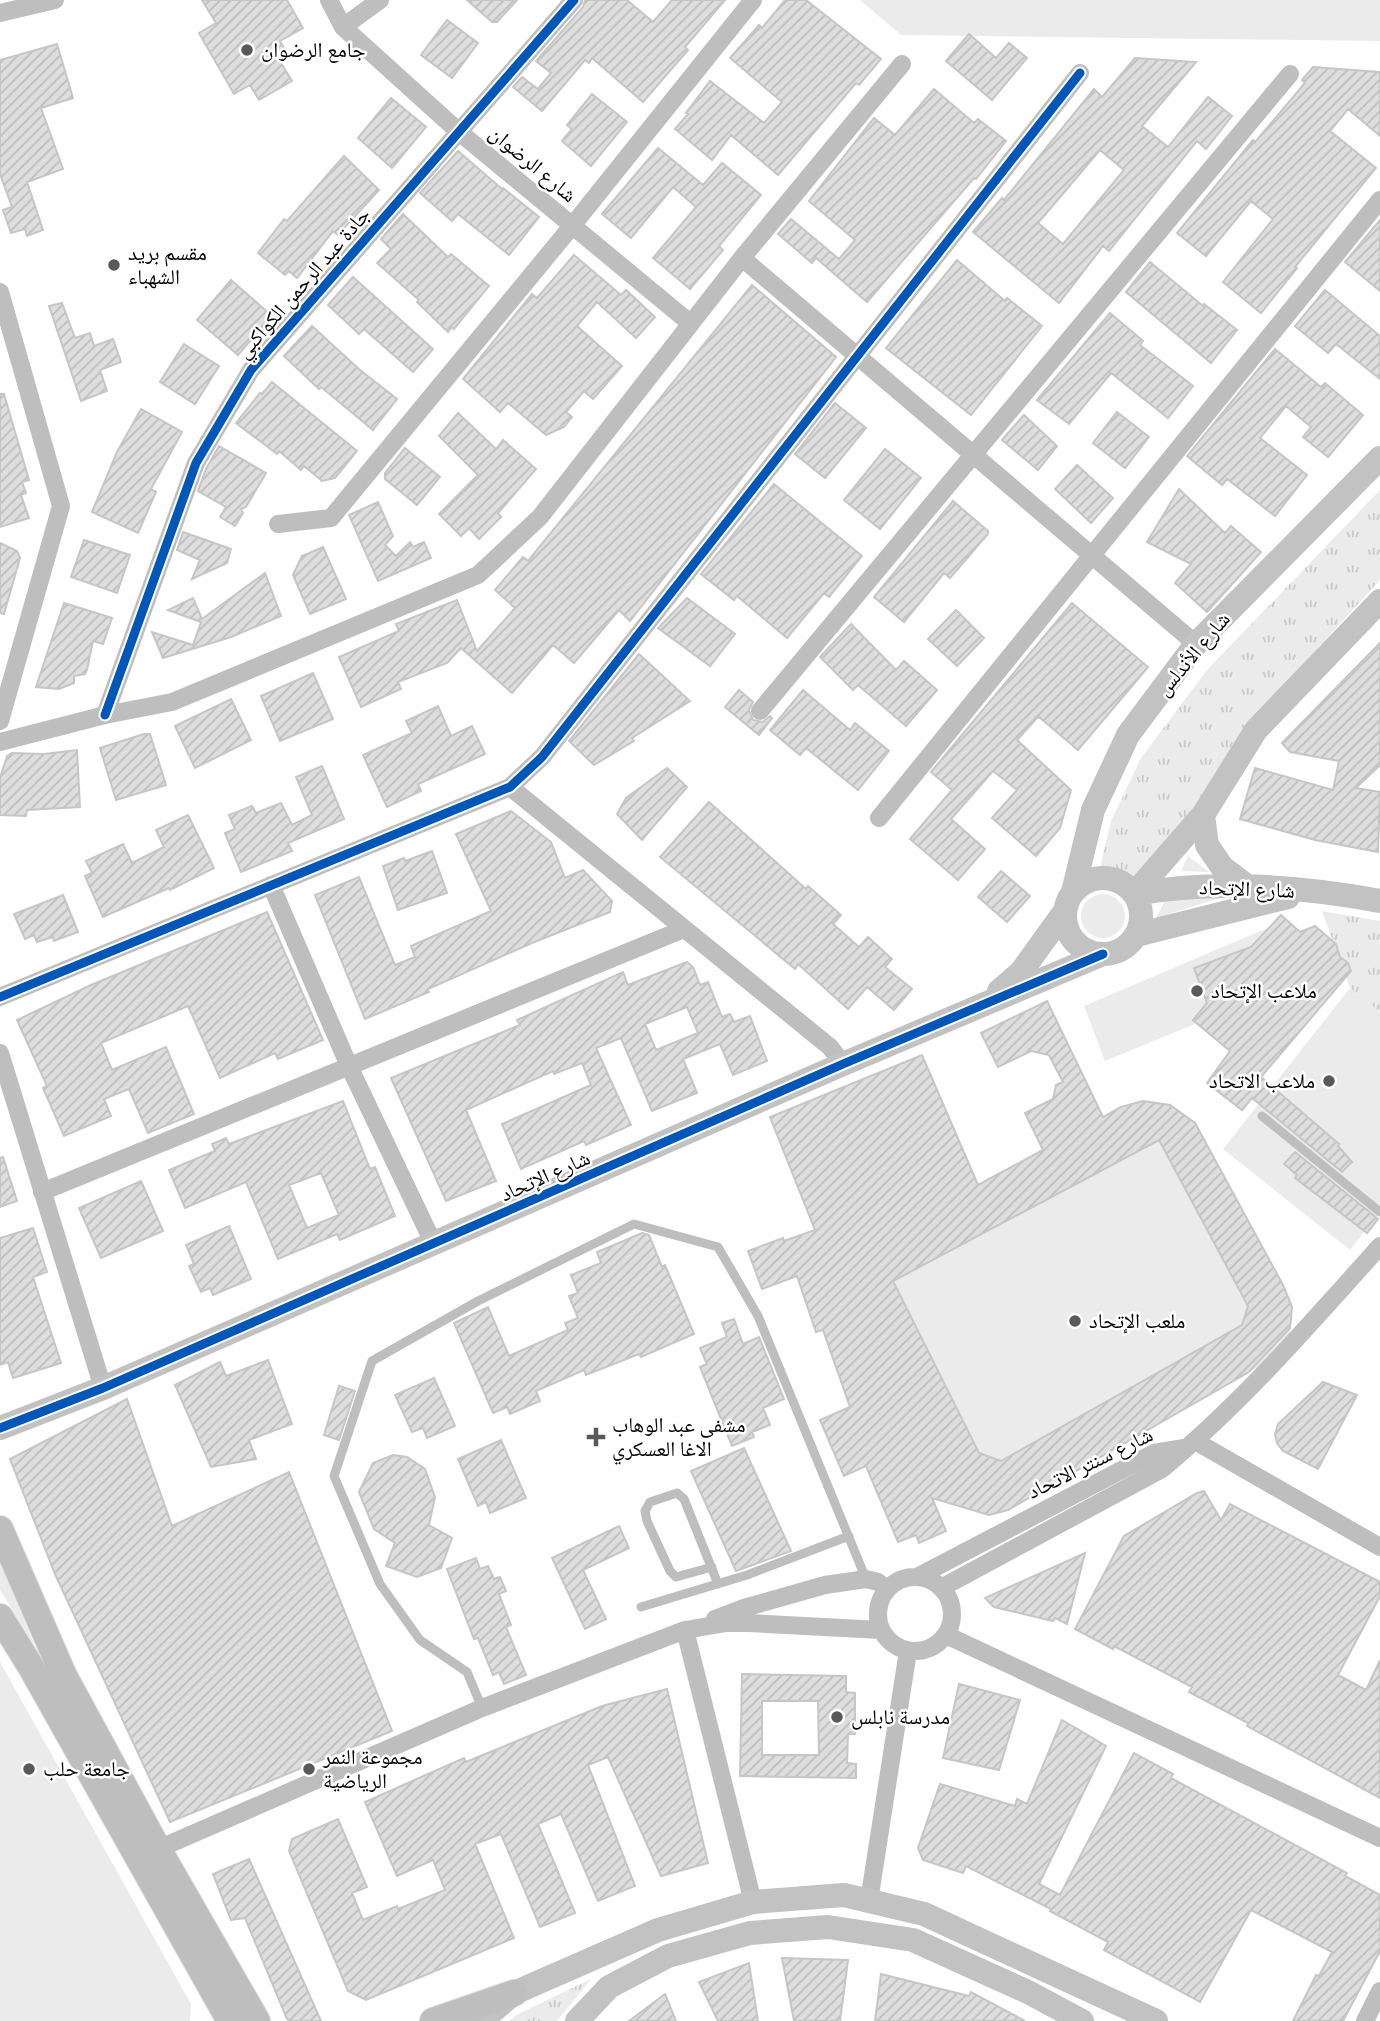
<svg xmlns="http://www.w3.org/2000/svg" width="1380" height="2021" viewBox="0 0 1380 2021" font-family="'Exo 2','Noto Naskh Arabic',sans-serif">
<defs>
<pattern id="park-tufts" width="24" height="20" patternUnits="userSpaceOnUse" patternTransform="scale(1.75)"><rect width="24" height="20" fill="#ebebeb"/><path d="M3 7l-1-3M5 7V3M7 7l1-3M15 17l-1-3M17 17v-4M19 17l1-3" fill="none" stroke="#c8c8c8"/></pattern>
<pattern id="building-hatch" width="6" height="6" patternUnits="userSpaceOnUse" patternTransform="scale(1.75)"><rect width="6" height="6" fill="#dedede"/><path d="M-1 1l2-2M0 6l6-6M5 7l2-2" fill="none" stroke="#bdbdbd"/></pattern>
</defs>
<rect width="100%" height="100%" fill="#fff"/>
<path fill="#ebebeb" d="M860 0H1380V41L901 35Z
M1188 856 1209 872 1181 871Z
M1239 892 1156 918 1169 893Z
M1081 916a22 22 0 1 1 44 0a22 22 0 1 1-44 0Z
M1286 920 1311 976 1105 1061 1084 1006Z
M1350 988 1380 1012V1212L1350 1250 1223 1149Z
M1143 1101 1170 1105 1195 1123 1283 1285C1294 1313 1295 1325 1282 1353L1008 1510C982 1516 961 1510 940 1493L862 1247 1121 1107Z
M0 1563 35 1646 0 1590Z
M0 1662 191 2004 190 2021H0Z"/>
<path fill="url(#park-tufts)" d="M1380 490V580L1242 731 1175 837 1134 881 1115 872H1099L1111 821 1141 758 1207 670Z
M1322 911 1380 921V1012L1350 988Z
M591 1979 557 2021H509L516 2015Z"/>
<path fill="url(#building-hatch)" stroke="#c6c6c6" stroke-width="2" fill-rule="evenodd" d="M202 0H287L303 28 280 41 290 58 281 63 292 81 259 100 250 85 234 94 199 33 216 23Z
M467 0H517L497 22H492Z
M585 0H627L653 22 672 0H725L685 47 688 50 643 102 592 58 589 63 585 60 542 111 513 87 522 77 538 89 551 73 536 61 583 7Z
M785 0H806L881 59 859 85 856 83 778 175 731 135 712 160 675 129 688 114 686 113 710 81 764 123 782 102 730 58 759 25 762 28Z
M447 20 478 43 452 78 421 55Z
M969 34 996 58 1009 43 1027 58 992 100 946 61Z
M57 44 73 98 41 108 63 169 27 182 43 230 27 236 25 229 11 233 3 210 12 207 0 174V60Z
M1135 58 1196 62 1142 126 1168 147 1208 97 1232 116 1206 149 1197 141 1109 251 1103 246 1059 303 973 232 1002 198 1004 200 1094 89 1102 97ZM1100 150 1124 170 1063 244 1038 223Z
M1313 67 1380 72V136L1348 109 1330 131 1376 168 1295 267 1297 268 1261 313 1223 282 1273 219 1251 201 1206 256 1177 233 1253 140 1255 142 1305 83 1302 80Z
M934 89 974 123 978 119 1006 141 976 179 974 178 867 302 816 258 812 263 778 234 791 219 839 259 855 240 809 201 874 118 895 135Z
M592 94 627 122 591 166 562 141 572 129 567 125Z
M391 98 426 127 392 168 358 138Z
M658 148 703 185 722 163 761 195 719 246 723 250 690 289 653 258 696 207 673 187 631 238 602 214Z
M458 151 502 189 503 188 539 217 509 255 458 214 452 221 420 193Z
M344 156 379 190 338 235 333 231 297 278 289 271 285 275 258 253 284 219 287 221Z
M403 214 448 257 451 254 489 286 454 329 452 327 448 332 417 302 419 300 377 263 391 249 381 239Z
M1380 220V291L1345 262Z
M574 255 621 295 626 290 655 317 636 338 597 302 577 326 622 366 593 399 584 391 566 412 572 417 564 427 546 435 508 403 500 412 463 379 532 294 537 298Z
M957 260 1005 301 1007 298 1042 326 971 415 886 348Z
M1150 262 1203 306 1204 304 1237 330 1211 363 1126 292Z
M353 277 433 349 413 372 364 329 359 334 328 305Z
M231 280 272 316 238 355 197 320Z
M752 285 836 357 630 621 619 610 574 663 553 645 512 693 461 648 447 663 398 682 401 689 361 707 339 657 399 631 396 624 457 600 477 651 515 608 495 590 523 557 528 561Z
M1325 290 1380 336V379L1336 344 1328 353 1295 326Z
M62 303 75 338 90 333 94 346 113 339 121 362 100 370 107 391 81 401 49 306Z
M1110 313 1143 341 1140 345 1193 386 1168 418 1111 373 1069 424 1037 400Z
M312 326 360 370 397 399 373 430 321 387 319 389 284 356Z
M184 344 219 366 195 404 160 382Z
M1275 349 1321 387 1325 383 1363 415 1328 457 1303 437 1311 427 1286 406 1260 438 1307 475 1275 516 1227 479 1222 485 1187 456Z
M272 382 357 451 335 478 322 481 304 466 301 470 279 451 277 454 236 423 260 393 262 394Z
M0 394H4L29 480 22 482 26 493 21 495 29 518 0 527Z
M835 403 866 428 825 478 795 454Z
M141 409 182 432 151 489 156 492 138 533 92 512 117 452Z
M1117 412 1149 437 1125 468 1093 443Z
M458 413 496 449 503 440 536 469 498 513 501 517 479 539 469 528 461 536 439 514 478 475 439 436Z
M1024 415 1057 446 1038 470 1002 440Z
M219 446 266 473 246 507 241 509 243 513 235 526 220 517 226 507 198 491 206 469Z
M405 448 440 477 417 505 385 479V473Z
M885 449 921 478 880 529 844 500Z
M1077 465 1113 498 1091 523 1055 489Z
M774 484 862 556 829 597 824 593 787 638 737 596 734 600 701 574Z
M1179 489 1225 533 1231 526 1261 552 1207 612 1175 583 1191 564 1147 542Z
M953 501 988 531V534L950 578 944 573 904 622 874 597Z
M378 502 393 536 385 545 396 556 410 542 413 547 424 542 431 558 378 581 349 515Z
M183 532 231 549 227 563 192 579 200 560 177 550Z
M84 540 130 555 117 593 71 577Z
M0 543 17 551 20 558 4 614 0 613Z
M323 547 346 599 310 614 293 575 302 556Z
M265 573 281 616 231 637 163 658 152 632 193 645 201 622 168 610 193 598 202 619Z
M687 598 735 634 710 666 658 628Z
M64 603 112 618 103 644 93 641 87 670 85 674 74 676V683L59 689 36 687Z
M1072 603 1148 667 1078 750 1039 717 1037 718 1017 740 1071 790 1060 828 1036 856 992 818 1017 790 993 771 951 819 985 849 958 880 910 839 952 790 931 772Z
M956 610 984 638 957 666 928 639Z
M851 624 896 670 904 661 937 690 906 726 858 685 853 690 820 657Z
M1380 643V765L1356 788 1380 792 1378 852 1315 840 1240 819 1255 768 1333 790 1339 761 1290 752 1282 743Z
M639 654 690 701 632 738 634 741 594 765 569 741Z
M313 673 333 719 280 741 261 696Z
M739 690 753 702 749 710 753 720 763 722 770 716 772 718 759 735 725 707Z
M803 690 850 730 855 723 889 751 858 790 806 748 800 755 770 730Z
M231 699 251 740 195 768 175 726Z
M438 706 451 736 472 726 485 754 418 784 421 791 387 807 363 755 412 733 406 721Z
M144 734H150L166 785 116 800 100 748Z
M77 750 80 807 27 810 26 816 0 815V778L7 756 12 753 44 754Z
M322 766 344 819 288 843 292 851 241 872 225 833 235 829 229 815 252 806 256 813 281 803 292 825 312 815 296 777Z
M667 768 687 787 642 840 617 814 626 798Z
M709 802 806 889 808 886 841 915 833 924 859 947 868 937 892 959 885 967 912 989 894 1010 867 987 848 1009 798 964 795 969 660 857Z
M511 811 551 842 565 878 583 870 612 901 610 912 532 943 428 989 429 992 365 1019 315 895 359 877 395 965 415 957 411 946 491 911 456 834Z
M188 815 214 868 170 890 169 888 103 917 85 876 92 873 86 861 123 844 132 863 164 847 156 830Z
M432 851 447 893 398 910 383 866 404 858 405 861Z
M1001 871 1030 896 1007 922 978 897Z
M63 895 78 932 54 941 53 937 37 942 34 935 25 939 14 914Z
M267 912 323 1040 278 1059 275 1053 220 1078 188 1006 101 1043 112 1070 166 1047 194 1114 148 1133 129 1089 104 1099 111 1116 64 1136 43 1088 47 1086 17 1020 91 985Z
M1281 915 1300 932 1315 926 1336 944 1340 957 1348 963 1351 971 1261 1077 1339 1144 1338 1146 1352 1162 1342 1172 1252 1098 1242 1110 1207 1083 1230 1051 1193 1020 1207 1003 1194 968 1251 947Z
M687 962 693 967 700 985 708 982 722 1017 730 1014 734 1022 750 1016 767 1061 733 1075 720 1044 683 1059 697 1093 652 1111 621 1038 596 1048 631 1125 586 1145 584 1141 521 1169 502 1124 591 1085 582 1063 554 1074 553 1071 466 1110 496 1181 446 1201 391 1078 520 1025 517 1020 623 972 628 985ZM687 1007 698 1033 656 1050 645 1024Z
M1047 1001 1103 1117 1121 1107 1143 1101 1170 1105 1195 1123 1283 1285 1292 1307 1290 1328 1249 1372 1008 1510 989 1515 932 1498 946 1531 919 1543 916 1535 898 1542 866 1466 844 1476 820 1420 850 1407 823 1330 816 1332 797 1276 762 1289 748 1251 783 1238 784 1241 815 1230 770 1117 922 1055 978 1185 1043 1150 1025 1113 1053 1099 1056 1085 1063 1082 1049 1055 1031 1051 998 1067 981 1033ZM1159 1140 1248 1306 1242 1325 1001 1461 979 1453 893 1281Z
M343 1101 370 1169 375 1167 395 1216 340 1240 337 1234 278 1259 246 1182 185 1208 169 1170 215 1151 212 1144 226 1138 229 1144ZM321 1173 339 1215 307 1228 289 1185Z
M1295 1152 1378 1219 1367 1233 1295 1178 1297 1175 1284 1164Z
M3 1157 17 1201 0 1207V1158Z
M141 1181 163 1231 101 1258 79 1208Z
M229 1226 251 1279 213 1295 210 1288 201 1292 189 1266 194 1264 186 1245Z
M33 1228 47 1272 33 1277 61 1363 13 1378 8 1362 0 1365V1238Z
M642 1233 649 1235 662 1267 665 1265 694 1334 641 1357 639 1354 586 1375 584 1370 536 1391 540 1401 510 1414 507 1407 493 1413 454 1323 488 1307 509 1356 568 1330 565 1323 578 1318 569 1296 578 1293 571 1275 601 1263 597 1252Z
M734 1319 743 1344 759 1337 784 1399 763 1408 770 1425 752 1432 754 1437 732 1446 700 1367 707 1364 700 1348 727 1337 722 1323Z
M268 1360 292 1424 249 1440 256 1459 211 1467 175 1385 220 1362 226 1376Z
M434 1378 455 1426 427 1438 423 1428 412 1432 395 1395Z
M1323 1382 1357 1395 1318 1469 1283 1451 1277 1443 1275 1434 1278 1424Z
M339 1386 355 1391 339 1440 324 1435Z
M127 1399 172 1526 289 1472 392 1731 170 1822 55 1574 10 1459Z
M501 1440 526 1498 490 1513 486 1502 478 1506 458 1459Z
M744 1448 791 1551 736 1571 691 1471Z
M393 1455 407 1457 425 1469 435 1497 429 1525 452 1538 441 1568 417 1577 386 1566 395 1543 374 1529 359 1492 373 1463Z
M1204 1491 1221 1520 1230 1504 1380 1582V1596L1338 1675 1366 1690 1380 1660V1798L1247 1726 1248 1723 1189 1692 1192 1687 1114 1646 1113 1649 1075 1629 1124 1536 1197 1493Z
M619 1526 629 1548 583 1570 606 1619 585 1629 552 1558Z
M1085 1553 1067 1624 1055 1618 1053 1621 994 1607 985 1598Z
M476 1558 480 1569 488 1566 494 1579 500 1577 506 1591 499 1594 511 1625 506 1627 526 1675 504 1684 499 1672 493 1675 478 1638 474 1639 447 1569Z
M742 1674 846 1676V1692L855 1693V1734H848L847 1763 856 1764V1778L740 1776ZM762 1701H818L819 1755H762Z
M959 1684 1020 1700 999 1770 943 1758Z
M667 1689 708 1863 661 1876 608 1757 588 1765 635 1886 598 1901 561 1814 538 1824 575 1913 540 1927 501 1834 475 1844 514 1938 366 2000 348 1991 289 1851 292 1839 338 1819 367 1887 352 1893 363 1920 397 1906 398 1909 445 1890 433 1860 397 1876 365 1802 464 1758 466 1762 602 1706Z
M1062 1720 1106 1746 1039 1884 1060 1895 1134 1753 1173 1774 1171 1778 1347 1873 1345 1876 1380 1895V1951L1343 2021H1293L1316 1975 1319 1976 1332 1952 1251 1910 1200 2002 1104 1950 1108 1942 1050 1911 1051 1909 966 1866 963 1873 923 1860 918 1848 940 1784 1015 1806 1017 1799 1027 1804Z
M249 1859 321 2021H291L287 2019 245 1918 231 1920 213 1874Z
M782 1958 848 1960 840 2021H794Z
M749 1963 758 2021H718L699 1982Z
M881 1974 969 1996 971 1992 1025 2021H875Z
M665 1994 676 2021H629Z"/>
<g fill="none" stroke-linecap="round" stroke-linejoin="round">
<g stroke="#dbdbdb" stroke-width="28">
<path id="primary" d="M0 1529 64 1676 158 1849 257 2021
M0 1617 31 1667 230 2021
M433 2021 514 1993"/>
</g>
<path stroke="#bebebe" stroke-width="9" d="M1262 1116 1380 1212
M712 1567 676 1577 670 1571 647 1521 645 1511 650 1502 677 1493 684 1499 718 1584
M641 1607 747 1575 849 1536
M482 1708 467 1672 420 1640 380 1584 334 1476 372 1361 478 1301 634 1224 718 1247 758 1316 866 1579"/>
<path stroke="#bebebe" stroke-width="18" d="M329 0 343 27 458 131 690 323
M0 13 55 0
M343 27 380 0
M742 258 1196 644
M0 292 61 506 0 721
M278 524 331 518 572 226 753 0
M760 711 1290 74
M105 715 196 463 251 370 574 0
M0 742 105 715 172 702 478 575 540 517 742 258 902 64
M510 787 830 1047 843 1064
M879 818 1380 200
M271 885 349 1066 428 1232 436 1243
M0 997 510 787 542 757 1080 73
M0 1053 103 1388
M42 1192 684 929
M1195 1441 1380 1547
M878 1614a37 37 0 1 1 74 0a37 37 0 1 1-74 0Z
M917 1577 1154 1453 1184 1448
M941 1588 1162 1469C1242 1403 1310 1324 1380 1246
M715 1619 744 1608 825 1585 866 1579 878 1582 887 1589
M685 1630 753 1902
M946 1635 1380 1838
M158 1849 482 1708 685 1630 726 1623H749L881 1630
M869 1901 908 1651
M1365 2021 1380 1991"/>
<path stroke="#c2c2c2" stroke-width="24" d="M1203 815 1207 845 1222 867 1247 886
M1065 916a38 38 0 1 1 76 0a38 38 0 1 1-76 0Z
M1073 892 1093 810 1128 735 1196 644 1380 458
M1134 894 1203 815 1256 730 1380 601
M1134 894C1215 880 1300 886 1380 901
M1136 935 1288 897
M999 991 1021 972 1065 911
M0 1428 103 1388 843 1064 1103 954
M481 2021 514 1993 658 1930 753 1902 844 1895 924 1914 1156 2021
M577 2021 609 1987 668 1956 750 1933 828 1927 913 1940 1028 1992 1082 2021"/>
<use href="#primary" stroke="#bebebe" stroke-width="26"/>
<g stroke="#fff" stroke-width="13">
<path id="cycleway" d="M105 715 196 463 251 370 574 0
M0 997 510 787 542 757 1080 73
M0 1428 103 1388 843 1064 1103 954"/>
</g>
<use href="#cycleway" stroke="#0057b8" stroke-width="9"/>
</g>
<g fill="#595959" stroke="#fff" stroke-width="2.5">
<circle cx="247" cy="50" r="7"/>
<circle cx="114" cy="265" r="7"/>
<circle cx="1197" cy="991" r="7"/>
<circle cx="1329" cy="1081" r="7"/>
<circle cx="1075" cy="1321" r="7"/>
<path d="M592.5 1426.5h7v7h7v7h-7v7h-7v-7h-7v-7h7z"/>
<circle cx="837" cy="1717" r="7"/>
<circle cx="29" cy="1769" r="7"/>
<circle cx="309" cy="1769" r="7"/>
</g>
<g text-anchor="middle" stroke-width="5" stroke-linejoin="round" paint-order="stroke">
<g font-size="21" fill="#000" stroke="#fff" text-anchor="start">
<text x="261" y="57">جامع الرضوان</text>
<text x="128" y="260">مقسم بريد<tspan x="128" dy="24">الشهباء</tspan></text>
<text x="1211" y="998">ملاعب الإتحاد</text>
<text x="1315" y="1088" text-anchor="end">ملاعب الاتحاد</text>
<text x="1089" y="1328">ملعب الإتحاد</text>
<text x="612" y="1432">مشفى عبد الوهاب<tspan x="612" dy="24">الاغا العسكري</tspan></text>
<text x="851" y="1724">مدرسة نابلس</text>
<text x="323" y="1764">مجموعة النمر<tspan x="323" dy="24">الرياضية</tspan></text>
<text x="43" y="1776">جامعة حلب</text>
</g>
<g font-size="21" fill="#000" stroke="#fff">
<text transform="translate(533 164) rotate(40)" y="7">شارع الرضوان</text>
<text transform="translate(303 283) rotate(-49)" y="7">جادة عبد الرحمن الكواكبي</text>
<text transform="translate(1193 654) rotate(-50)" y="7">شارع الأندلس</text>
<text transform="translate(1247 889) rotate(2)" y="7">شارع الإتحاد</text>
<text transform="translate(545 1176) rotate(-24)" y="7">شارع الإتحاد</text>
<text transform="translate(1090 1463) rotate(-26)" y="7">شارع سنتر الاتحاد</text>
</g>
</g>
</svg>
